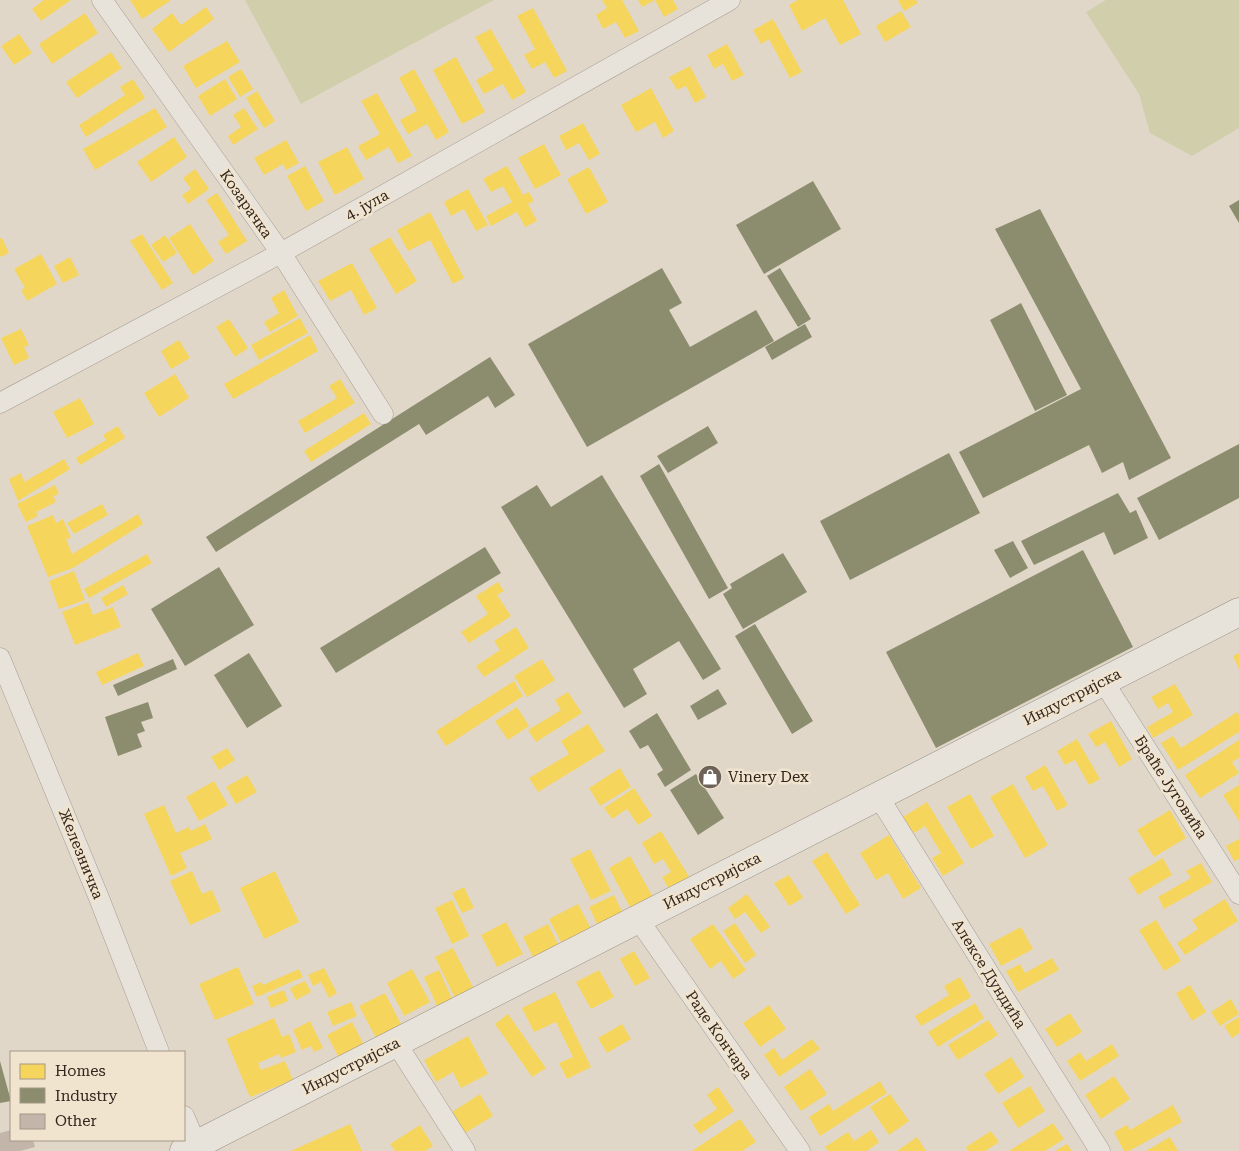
<svg xmlns="http://www.w3.org/2000/svg" width="1239" height="1151" viewBox="0 0 1239 1151" font-family="'Roboto Serif',serif">
<rect width="100%" height="100%" fill="#e0d7c9"/>
<path fill="#d1ceac" d="M245 0H494L301 104Z
M1106 0H1239V128L1192 156 1150 133 1139 94 1086 12Z"/>
<path fill="#f6d55c" d="M44 0H71L41 21 32 9Z
M130 0H169L170 1 142 19Z
M602 0H622L639 31 625 38 616 22 603 29 596 15 607 8Z
M638 0H673L678 9 664 17 655 0 642 7Z
M798 0H843L861 34 840 45 825 18 802 31 789 5Z
M898 0H916L918 3 904 11Z
M206 7 214 19 169 52 152 29 172 13 181 25Z
M533 8 567 71 554 78 545 62 532 69 524 55 535 49 517 16Z
M901 11 911 27 885 42 876 26Z
M85 13 98 33 52 64 39 44Z
M773 19 802 72 790 78 769 39 761 44 753 30Z
M491 29 526 92 512 100 503 84 484 94 476 80 494 70 475 37Z
M19 34 32 53 14 65 1 46Z
M227 41 240 62 196 88 183 66Z
M727 44 744 75 732 81 723 64 714 69 707 55Z
M111 52 122 68 77 98 66 82Z
M456 57 485 112 462 124 433 70Z
M690 66 706 97 695 103 686 86 677 90 669 77Z
M241 69 253 89 240 97 228 77Z
M414 69 449 132 436 140 427 124 408 134 400 120 417 111 399 78Z
M133 79 145 98 86 137 79 125 125 95 120 87Z
M225 79 237 99 210 116 198 96Z
M651 88 674 131 663 138 655 122 636 132 621 105Z
M257 91 275 121 264 128 246 98Z
M377 93 412 156 398 163 389 147 366 160 358 146 380 134 361 101Z
M155 108 167 127 95 170 83 149Z
M244 108 258 129 233 145 228 136 241 127 233 115Z
M583 123 600 154 589 160 579 143 566 150 559 136Z
M174 137 187 157 151 182 137 162Z
M286 140 299 163 286 170 283 164 264 175 254 158Z
M544 144 561 175 535 189 518 158Z
M347 147 364 179 335 195 318 162Z
M305 166 324 201 306 211 287 176Z
M507 166 523 195 529 192 534 201 528 204 537 221 525 227 517 212 491 226 486 216 512 202 503 186 491 192 483 179Z
M589 167 608 202 586 214 567 179Z
M195 169 209 189 188 204 182 195 191 189 183 178Z
M468 189 488 225 476 231 464 209 451 216 444 202Z
M217 193 247 241 226 254 218 242 229 235 206 200Z
M430 212 464 278 453 284 430 240 408 251 397 230Z
M190 224 214 261 193 275 169 238Z
M142 234 173 283 162 290 130 241Z
M165 235 177 253 163 262 151 245Z
M390 237 417 281 396 294 369 249Z
M0 238H2L9 253 0 257Z
M41 254 57 284 27 301 21 290 25 288 14 269Z
M70 257 79 275 63 283 54 266Z
M352 263 377 308 364 315 351 290 330 301 318 281Z
M284 290 298 316 270 332 264 322 279 313 271 298Z
M300 318 308 333 259 360 251 345Z
M229 319 248 348 235 357 216 327Z
M21 329 29 345 24 347 29 358 14 365 1 338Z
M310 335 318 351 233 399 224 384Z
M179 340 190 358 171 369 161 351Z
M175 374 189 398 159 417 144 393Z
M340 379 355 403 305 433 298 421 337 398 329 386Z
M80 398 94 424 67 438 53 412Z
M364 413 371 424 311 462 304 451Z
M118 426 125 438 80 465 76 458 106 440 103 435Z
M64 459 70 469 18 501 9 479 21 473 24 482Z
M55 485 59 494 53 496 56 502 36 512 38 516 26 522 17 504Z
M102 504 108 515 74 534 67 523Z
M138 514 143 524 73 568 48 577 27 526 53 515 56 523 63 519 71 538 66 539 72 554Z
M147 554 152 563 89 598 84 589Z
M74 571 85 600 59 609 49 581Z
M498 582 504 591 497 595 511 616 469 643 461 632 488 614 476 596Z
M123 585 128 594 106 607 101 598Z
M88 602 93 615 113 607 121 627 75 645 62 612Z
M516 627 529 648 484 677 476 666 500 650 494 641Z
M138 653 144 666 102 685 96 672Z
M1239 653V669L1233 656Z
M542 659 555 680 527 697 514 676Z
M514 681 523 696 446 746 436 731Z
M1175 684 1193 715 1153 738 1147 727 1173 712 1168 703 1158 709 1151 697Z
M568 692 582 713 536 742 528 730 561 710 555 700Z
M517 707 529 726 508 740 495 721Z
M1237 712 1239 715V732L1178 770 1161 743 1173 736 1181 748Z
M1111 721 1132 759 1119 767 1105 742 1096 747 1088 734Z
M588 724 605 751 538 792 529 778 569 754 561 741Z
M1077 739 1100 779 1089 785 1075 760 1065 765 1057 751Z
M1239 740V758L1232 762 1239 773 1200 798 1185 775Z
M227 748 235 760 219 770 211 757Z
M1045 765 1068 805 1057 811 1043 786 1033 791 1025 777Z
M620 768 631 787 600 806 589 788Z
M247 775 257 792 236 804 226 787Z
M214 781 228 805 199 821 186 797Z
M1013 784 1048 845 1025 858 990 797Z
M1239 785V821L1223 795Z
M634 788 652 816 638 825 627 809 612 819 604 808Z
M970 794 994 836 971 849 947 807Z
M927 802 964 863 943 876 932 858 941 853 925 826 914 833 903 817Z
M164 805 176 833 189 827 191 831 205 824 212 839 180 853 187 868 171 876 144 814Z
M1170 810 1186 838 1154 857 1137 830Z
M661 831 691 880 671 892 662 877 671 872 663 859 654 864 642 843Z
M889 835 921 888 903 899 888 873 876 880 860 853Z
M1239 839V859L1234 861 1226 846Z
M590 849 611 891 591 900 570 859Z
M827 852 860 905 846 914 812 861Z
M630 856 654 899 632 911 609 868Z
M1163 858 1172 875 1138 895 1128 878Z
M1201 863 1212 882 1164 909 1158 897 1191 878 1186 871Z
M192 871 202 894 212 890 221 911 190 925 170 881Z
M275 871 299 922 264 939 240 888Z
M789 875 803 898 789 906 774 883Z
M464 887 474 908 462 913 452 893Z
M747 894 770 927 761 933 745 912 735 919 728 908Z
M614 895 623 914 598 926 589 907Z
M1225 899 1238 921 1185 955 1177 943 1198 929 1192 920Z
M452 900 469 936 452 944 435 908Z
M578 904 591 929 562 944 549 919Z
M1156 920 1181 961 1164 971 1139 930Z
M506 922 523 954 497 967 481 935Z
M735 923 756 955 745 963 723 931Z
M548 924 560 948 535 961 523 937Z
M713 924 746 970 733 979 721 961 710 969 690 939Z
M1021 927 1033 949 1001 966 989 944Z
M453 948 474 989 455 998 435 957Z
M634 951 650 978 635 986 620 959Z
M1052 958 1059 970 1018 992 1006 971 1020 964 1025 973Z
M238 967 254 1004 215 1020 199 984Z
M324 968 337 993 329 998 321 982 313 986 308 975Z
M299 969 303 977 257 997 252 986 261 982 263 985Z
M412 969 430 1002 404 1016 387 983Z
M439 970 452 999 437 1006 424 977Z
M599 970 614 997 591 1009 576 982Z
M960 977 971 997 921 1026 915 1016 949 995 944 986Z
M305 981 311 992 296 1000 290 988Z
M1190 985 1206 1012 1192 1021 1176 993Z
M284 990 288 1001 271 1008 267 997Z
M555 992 591 1067 567 1079 559 1063 573 1057 556 1022 534 1032 522 1008Z
M385 993 401 1024 376 1038 359 1006Z
M1231 999 1239 1014 1220 1026 1211 1012Z
M351 1002 357 1016 333 1026 327 1012Z
M975 1003 984 1018 938 1047 928 1032Z
M769 1005 786 1029 760 1047 743 1023Z
M1070 1013 1082 1032 1057 1047 1045 1029Z
M508 1014 546 1068 532 1077 495 1024Z
M1239 1017V1033L1232 1038 1224 1026Z
M274 1018 282 1037 289 1034 296 1052 281 1058 279 1054 258 1063 261 1070 285 1061 293 1080 250 1097 226 1039Z
M988 1020 998 1035 958 1060 948 1045Z
M310 1021 323 1048 314 1052 311 1046 302 1050 293 1030Z
M352 1022 364 1045 339 1058 327 1035Z
M622 1024 631 1039 607 1053 598 1038Z
M468 1036 488 1074 461 1088 453 1072 436 1082 424 1060Z
M812 1039 820 1049 779 1077 764 1055 774 1048 782 1060Z
M1112 1044 1119 1056 1080 1081 1067 1061 1080 1052 1086 1061Z
M1011 1057 1024 1077 998 1094 984 1074Z
M810 1069 827 1094 801 1111 784 1087Z
M1114 1076 1130 1099 1101 1119 1085 1095Z
M880 1081 887 1093 820 1136 809 1117 829 1104 833 1111Z
M1030 1086 1045 1111 1018 1128 1002 1103Z
M718 1087 734 1111 700 1134 693 1125 717 1109 707 1095Z
M480 1094 493 1116 465 1133 452 1112Z
M890 1094 909 1121 889 1135 870 1107Z
M1173 1105 1182 1122 1129 1151H1124L1114 1132 1127 1125 1130 1130Z
M740 1119 756 1142 742 1151H692Z
M1053 1123 1064 1139 1045 1151H1009Z
M350 1124 362 1151H291Z
M420 1125 433 1146 425 1151H395L390 1144Z
M871 1130 879 1142 867 1151H828L825 1147 848 1132 854 1141Z
M991 1131 999 1142 985 1151H968L966 1147Z
M917 1137 926 1151H897Z
M1170 1137 1178 1151H1146Z
M1067 1144 1072 1151H1055Z"/>
<path fill="#8c8c6e" d="M813 181 841 229 764 274 736 225Z
M1239 200V223L1229 206Z
M1040 209 1171 458 1129 480 1123 462 1102 473 1089 445 983 498 959 452 1081 389 995 229Z
M662 268 682 303 669 310 690 347 756 310 774 341 587 447 528 344Z
M780 268 811 319 798 327 767 276Z
M1021 303 1067 395 1035 411 990 320Z
M805 324 812 337 772 360 765 347Z
M490 357 515 395 495 408 488 396 426 435 419 424 216 552 206 537Z
M708 426 718 443 668 473 657 456Z
M1239 444V498L1159 540 1137 498Z
M949 453 980 513 850 580 820 521Z
M659 464 728 588 709 599 640 476Z
M602 475 721 669 703 680 679 641 633 669 647 694 624 708 501 507 537 485 551 507Z
M1118 493 1130 513 1136 510 1148 538 1114 555 1104 532 1034 565 1021 541Z
M1013 541 1028 568 1010 578 994 550Z
M485 547 501 573 336 673 320 648Z
M1083 550 1133 647 936 748 886 652Z
M783 553 807 592 743 629 723 594 732 588 730 584Z
M219 567 254 625 185 666 151 609Z
M755 624 813 721 792 734 735 636Z
M249 653 282 706 247 728 214 675Z
M173 659 177 669 118 696 113 685Z
M718 689 727 704 698 720 690 706Z
M148 702 153 718 141 722 145 731 137 734 142 747 118 756 105 717Z
M657 713 691 770 665 787 657 774 663 770 648 745 640 749 629 731Z
M696 774 724 818 698 835 670 790Z
M0 1061 11 1101 0 1103Z"/>
<path fill="#c3b5aa" d="M11 1130V1140H33L35 1147 20 1151H0V1133Z"/>
<g fill="none" stroke-linecap="round" stroke-linejoin="round">
<g stroke="#a59c93" stroke-width="21">
<path id="street" d="M102 0 281 253 383 414
M0 403 281 253 730 0
M0 658 99 898 159 1052
M1103 681 1239 894
M878 796 1100 1151
M638 919 800 1151
M396 1043 465 1151
M184 1116 199 1151"/>
</g>
<g stroke="#948c83" stroke-width="29">
<path id="secondary" d="M184 1151 1239 612"/>
</g>
<use href="#street" stroke="#e8e3da" stroke-width="20"/>
<use href="#secondary" stroke="#e8e3da" stroke-width="28"/>
</g>
<defs>
<g id="shop-disc" transform="scale(1.25)"><circle r="9.5" fill="#6e6359" stroke="#f1e4cf"/><path d="M-5-2.5h2.3a2.7 3.5 0 0 1 5.4 0H5L5.5 6h-11ZM-1.5-2.5h3a1.5 2.3 0 0 0-3 0Z" fill="#fff"/></g>
</defs>
<g fill-rule="evenodd">
<use href="#shop-disc" x="710" y="777"/>
</g>
<g text-anchor="middle" stroke-width="5" stroke-linejoin="round" paint-order="stroke">
<g font-size="15" fill="#31251d" stroke="#f1e4cf">
<text transform="translate(246 204) rotate(55)" y="5">Козарачка</text>
<text transform="translate(367 205) rotate(-29)" y="5">4. јула</text>
<text transform="translate(1072 697) rotate(-27)" y="5">Индустријска</text>
<text transform="translate(1171 787) rotate(57)" y="5">Браће Југовића</text>
<text transform="translate(81 854) rotate(68)" y="5">Железничка</text>
<text transform="translate(712 881) rotate(-27)" y="5">Индустријска</text>
<text transform="translate(989 974) rotate(58)" y="5">Алексе Дундића</text>
<text transform="translate(719 1035) rotate(55)" y="5">Раде Кончара</text>
<text transform="translate(351 1066) rotate(-27)" y="5">Индустријска</text>
</g>
<g font-size="15" fill="#31251d" stroke="#f1e4cf" text-anchor="start">
<text x="728" y="782">Vinery Dex</text>
</g>
</g>
<rect x="10" y="1051" width="175" height="90" fill="#f1e4cf" stroke="#a49888"/>
<rect x="20" y="1064" width="25" height="15" fill="#f6d55c" stroke="#a49888"/>
<text x="55" y="1076" font-size="15" fill="#31251d">Homes</text>
<rect x="20" y="1088" width="25" height="15" fill="#8c8c6e" stroke="#a49888"/>
<text x="55" y="1101" font-size="15" fill="#31251d">Industry</text>
<rect x="20" y="1114" width="25" height="15" fill="#c3b5aa" stroke="#a49888"/>
<text x="55" y="1126" font-size="15" fill="#31251d">Other</text>
</svg>
